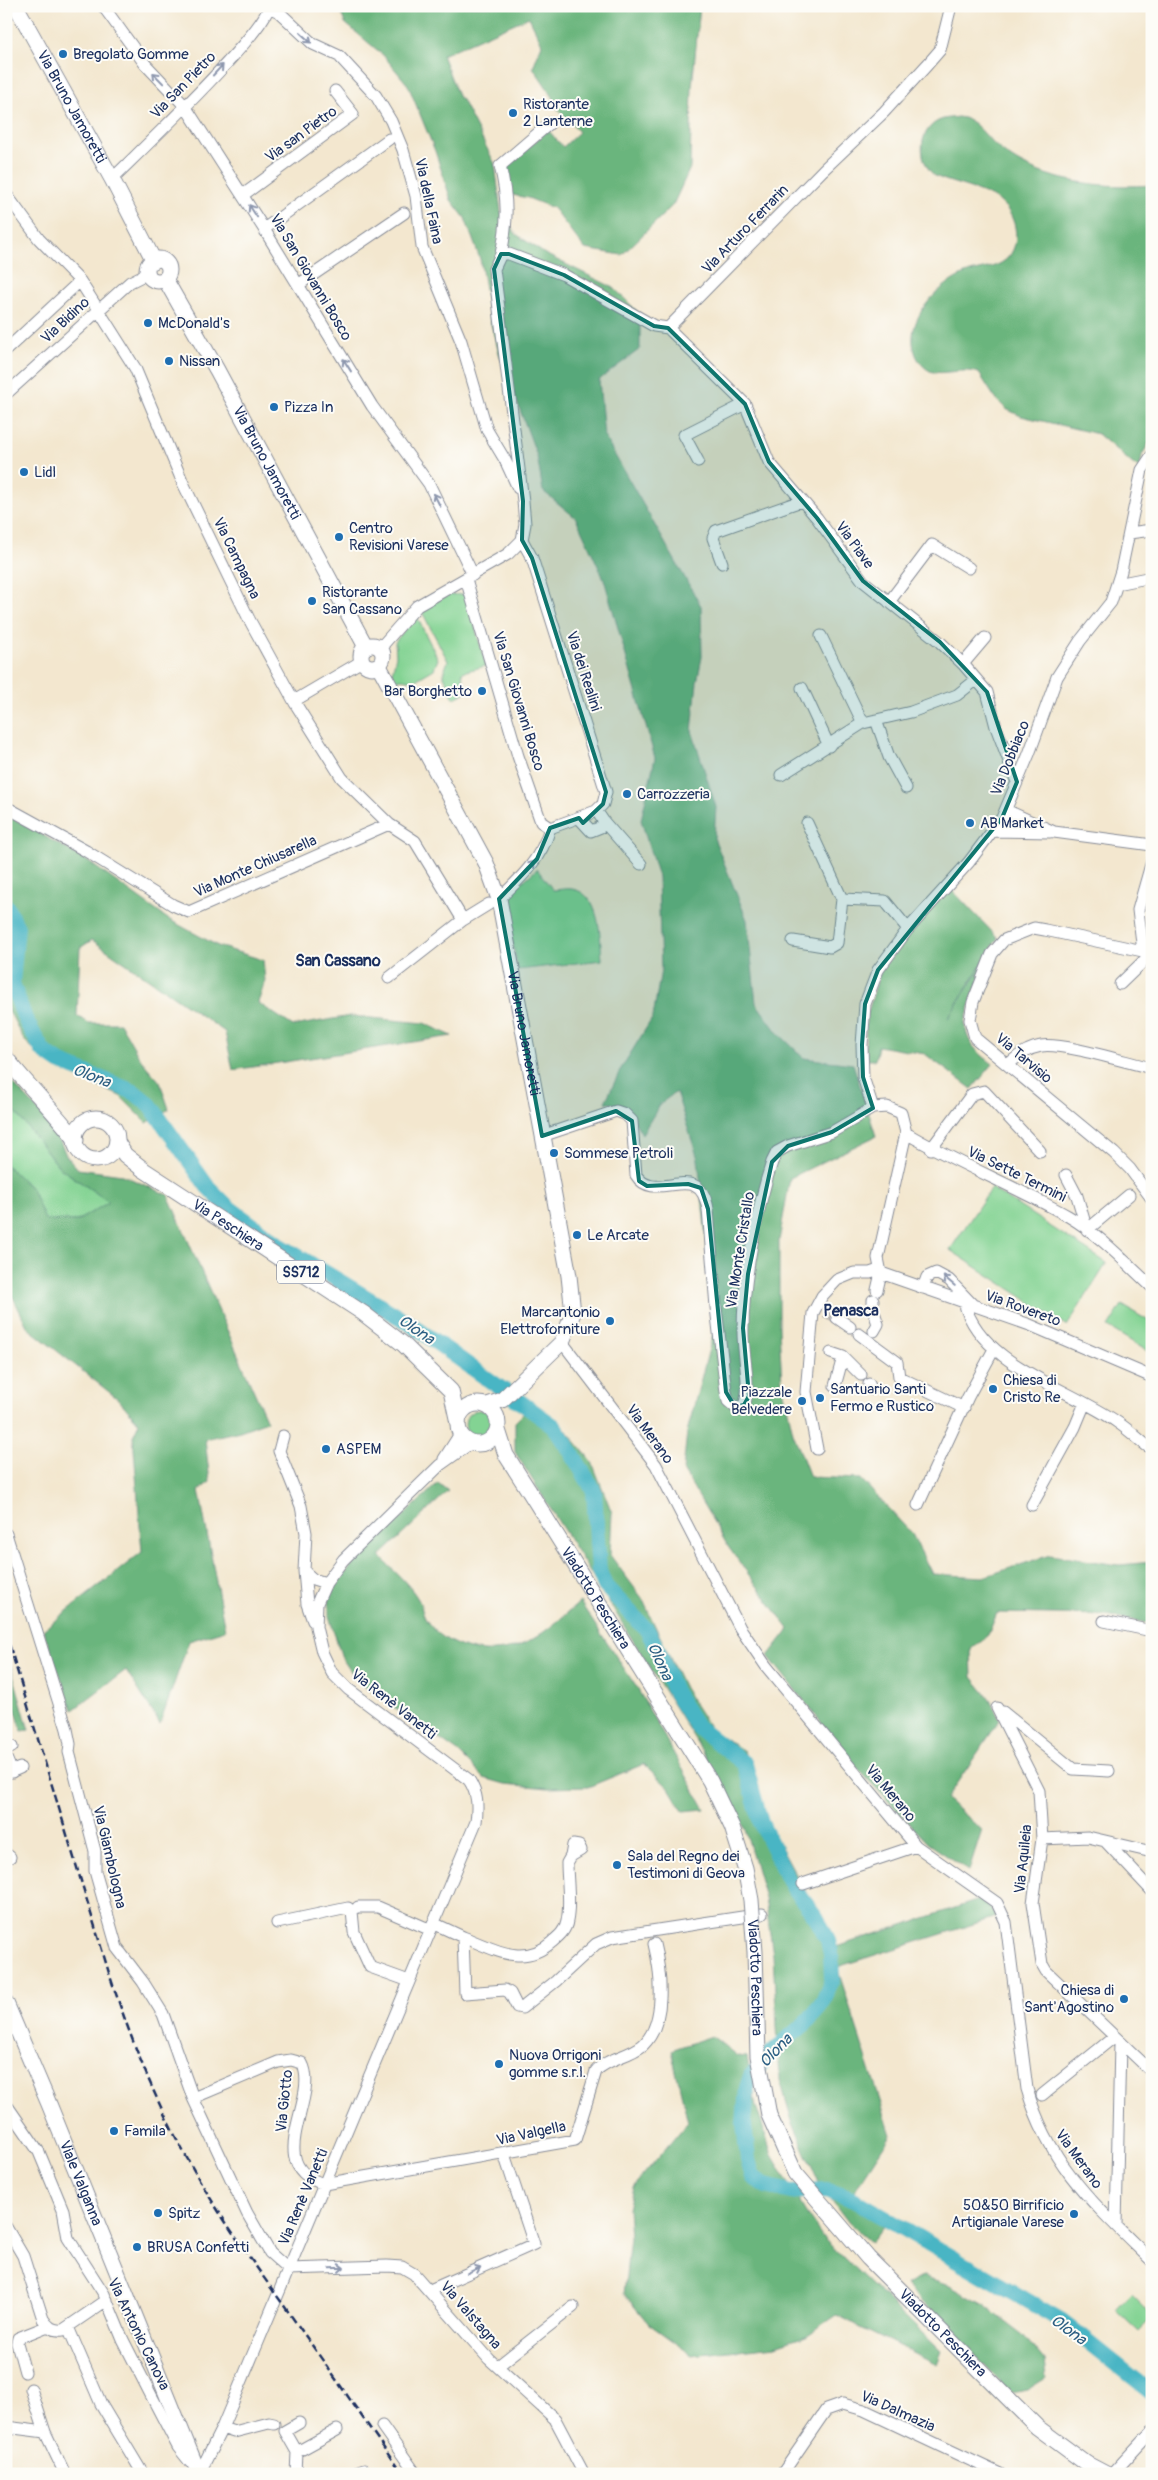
<svg xmlns="http://www.w3.org/2000/svg" width="1158" height="2480" viewBox="0 0 1158 2480" font-family="Pangolin,sans-serif">
<rect width="100%" height="100%" fill="#fdfcf7"/>
<filter id="ink" filterUnits="userSpaceOnUse"><feTurbulence type="fractalNoise" baseFrequency=".02" numOctaves="2"/><feDisplacementMap in="SourceGraphic" scale="10" xChannelSelector="R" yChannelSelector="G"/><feConvolveMatrix kernelMatrix="1 2 1 2 8 2 1 2 1" color-interpolation-filters="sRGB"/></filter>
<filter id="wash" filterUnits="userSpaceOnUse"><feTurbulence type="fractalNoise" baseFrequency=".0096" numOctaves="4" result="noise"/><feDisplacementMap in="SourceGraphic" scale="20" xChannelSelector="R" yChannelSelector="G"/><feGaussianBlur stdDeviation="1.12" result="paint"/><feColorMatrix in="noise" values="0 0 0 0 0 0 0 0 0 0 0 0 0 0 0 0 0 1.4 0 .05"/><feComposite in="paint" operator="in"/></filter>
<g filter="url(#wash)">
<rect width="100%" height="100%" fill="#f3e7cf"/>
<path fill="#83d393" stroke="#4f8178" d="M466 594 486 666 462 672 465 693 454 698 443 674 448 661 421 610 448 595Z
M416 615 438 659 434 669 414 681 401 679 395 681 392 673 396 656 395 642Z
M537 869 553 890C559 890 566 888 572 889 601 893 600 938 602 960L518 970 504 898Z
M6 1100 60 1168 110 1202 77 1221H44L32 1189 6 1165Z
M991 1188 1107 1263 1067 1326 950 1250Z
M1122 1305 1152 1323V1354L1108 1327Z
M465 1424a14 14 0 1 1 28 0a14 14 0 1 1-28 0Z
M1131 2294 1152 2315V2319L1139 2332 1116 2310Z"/>
<path fill="#6ab57d" stroke="#42726e" d="M338 6H700L692 87 690 168 673 205 622 255 585 249 553 208 528 198 512 195 506 167 548 130 563 147 579 132 557 108 553 97 533 67 542 44 529 17 442 55 459 98H461L495 164 501 212 516 234 545 254 614 288 640 314V349L599 380 604 436 701 606 702 657 697 682 692 731 716 807 714 838 747 920 756 1003 777 1032 804 1058 853 1064 876 1136 790 1178 779 1241V1328L782 1384 793 1433 810 1477 861 1479 912 1534 932 1574 983 1577 1050 1555 1119 1565 1152 1562V1624L1107 1615 997 1613 988 1635 971 1649 972 1677 990 1699 1000 1720 946 1799 982 1830 969 1871 928 1843 860 1771 768 1656 789 1629 729 1548 683 1470 687 1432 715 1326 698 1159 676 1092 661 1103 642 1134 626 1107 605 1102 622 1067 653 1017 661 970 658 877 641 820 655 758 604 579 576 518 543 491 537 456 499 353 491 324 480 259 465 218 451 200 435 151 408 85 383 55 345 23Z
M958 117C974 118 983 133 993 143 1002 152 1014 160 1024 165 1060 184 1113 188 1152 185V233L1149 241 1152 252V438L1142 455 1140 468 1134 465 1098 434 1021 416 1006 409 995 398 979 373C962 367 941 376 930 371 920 366 914 354 913 343 910 314 940 284 965 274 977 269 991 269 1001 263 1024 250 1018 215 999 201 980 188 955 185 935 176 918 162 917 132 938 121 944 118 951 118 958 117Z
M6 814 86 860 168 919 218 946 263 960 265 981 258 1003 293 1026 350 1016 424 1023 452 1036 233 1070 225 1032 92 940 80 948 77 1016 89 1023H120L141 1060 160 1082 169 1109 147 1123 120 1096 50 1064 24 1040 6 1005Z
M948 886 998 938 948 1018 985 961 965 1022C966 1043 977 1052 993 1064L972 1089 925 1054 878 1046 875 1060H865L866 1019 880 971Z
M6 1076 54 1127 66 1155 78 1169 122 1175 168 1195 267 1421 240 1431 205 1439 210 1482 199 1490 225 1630 189 1641 160 1724 126 1670 73 1710 43 1630 142 1552 133 1436 139 1423 118 1399 28 1328 6 1283V1165L32 1189 45 1220 77 1221 109 1202 60 1168 6 1100Z
M534 1403 562 1425 592 1462 612 1513 610 1555 642 1598 684 1688 711 1730 744 1751 764 1816 836 1947 979 1900 990 1908 996 1917 837 1967 891 2135 853 2193 889 2219 871 2242 849 2223 820 2185 792 2121 780 2080 773 1955 765 1898 745 1829 719 1778 515 1452V1422Z
M438 1483 448 1491 380 1556C392 1570 409 1583 418 1599 422 1605 422 1614 426 1620 446 1649 486 1658 518 1646 541 1638 562 1617 580 1602L637 1688 705 1809 683 1811 669 1788 644 1764 588 1787 548 1788 505 1784 484 1778 458 1752 358 1682 342 1658 329 1616V1596L352 1565Z
M6 1650 29 1730 22 1731 6 1679Z
M712 2036 737 2056 747 2057 756 2106 772 2155 806 2213 824 2239 942 2352 937 2365 837 2315 806 2336 775 2346 692 2355 649 2324 624 2294 630 2237 628 2209 633 2187 688 2122 671 2050Z
M923 2276 946 2284 984 2305 1023 2335 1044 2361 1046 2378 1027 2390 1011 2393 906 2285Z"/>
<g fill="none" stroke-linecap="round" stroke-linejoin="round">
<path stroke="#48b5c4" stroke-width="16" d="M6 906 17 927 12 983 25 1019 43 1051 59 1062 134 1092 150 1105 207 1186 228 1207 281 1246 409 1323 554 1426 567 1445 594 1491 599 1571 605 1586 647 1630 657 1648 674 1691 697 1727 745 1764 761 1823 791 1885 816 1917 828 1940 831 1954 832 1980 823 2002 809 2020 769 2055 751 2076 747 2088 744 2124 748 2160 753 2177 766 2186 791 2192 827 2190 852 2199 1062 2321 1152 2393"/>
</g>
</g>
<g filter="url(#ink)">
<g fill="none" stroke-linecap="round" stroke-linejoin="round">
<path stroke="#c8c2b8" stroke-width="11" stroke-dasharray="11 5.5" stroke-linecap="butt" d="M825 1312 837 1318"/>
<g stroke="#878b96" stroke-width="13">
<path id="minor" d="M103 6 145 64 185 106 264 229 372 406 429 484 473 575
M269 7 279 12 313 44 339 56 376 96 391 121 403 150 416 196 422 247 461 341 487 430 505 460 518 488
M112 179C139 152 264 34 269 6
M6 194 39 239 80 281 135 368 183 483 249 619 295 703 342 778 389 824 415 841 463 920
M243 195 353 114 335 91
M264 229 389 139
M501 254C508 221 508 199 500 166L550 123
M298 285 404 213
M668 328 745 404 769 462 817 518 863 581 940 642 963 664 987 692 996 727 1017 782
M6 350 80 281
M6 394 130 282 148 273
M698 461 684 435 745 404
M1129 533 1152 530
M522 540 532 558 606 792 603 804 596 811 550 828
M722 563 713 538 716 531 801 501
M466 579 518 756 541 822 550 828
M1117 584 1152 577
M889 602 932 545 969 568
M821 636 863 723
M380 648 417 606 508 554 522 540 525 524 523 501 494 269 501 254H509L564 275 654 326 668 328 823 170 884 112 927 65 940 50 951 6
M963 664 985 638
M802 688 829 746
M294 701 362 661
M876 720 889 757 906 788
M781 775 863 723 911 712 957 695 976 680
M6 807 86 851 173 905 189 912 389 824
M1006 810 1054 832 1152 845
M579 818 591 831 601 827 604 822 600 816
M604 822 641 864
M992 831 1050 832
M499 899C521 878 542 858 550 828
M842 899 885 901 908 929
M793 941 830 947 837 943 842 899 807 823
M1143 951 1138 910 1152 861
M1152 953 1045 930 1034 928 1004 940 992 954 973 1002 970 1020 975 1038 1114 1153 1130 1169 1152 1199
M389 978 463 920 489 904
M1120 984 1152 953
M1008 1065C1017 1056 1029 1048 1041 1046 1062 1042 1128 1063 1152 1068
M873 1108 863 1077 862 1045 865 1004 878 970 908 929 969 862 1002 818 1029 754 1057 677 1080 641 1111 602 1121 571 1142 470 1152 455
M906 1133C958 1164 1015 1186 1068 1216 1099 1234 1126 1263 1152 1287
M542 1136 616 1111 625 1114 632 1121 636 1175C655 1206 699 1157 708 1209L716 1307 726 1392 728 1401 735 1407 744 1405C752 1388 742 1351 743 1329 743 1281 757 1208 772 1162L777 1152 788 1146 832 1132 873 1108 887 1107 901 1113 906 1133 878 1258 881 1273
M931 1149 972 1094 984 1091 1040 1151
M1066 1175 1077 1196 1087 1230 1129 1195
M881 1273 1030 1325 1152 1377
M923 1288 927 1277 936 1273 949 1280 972 1304
M877 1290 881 1273
M873 1300V1309L878 1324 874 1331
M964 1302C980 1365 1069 1388 1117 1422 1128 1429 1137 1438 1147 1446
M837 1318 850 1327
M859 1334 897 1362 899 1377 964 1408
M562 1342 656 1465 740 1628 766 1666 916 1846 997 1903 1006 1922 1027 2089C1050 2167 1096 2206 1152 2261
M831 1353 843 1357 861 1375
M869 1384 871 1389
M835 1386 843 1357
M283 1436 279 1451 301 1506 306 1533 304 1571
M817 1449 806 1392 813 1313 822 1296 837 1280 854 1273H870L879 1270
M444 1459 460 1434
M918 1505 968 1397 994 1349
M1032 1505 1075 1427 1085 1403
M6 1534 67 1729 70 1744 69 1752 95 1851V1871L117 1948 143 1982 163 2014 193 2098 247 2213 270 2253 288 2269 387 2266 402 2267 414 2274 489 2359 555 2419 584 2474
M313 1621 307 1604 304 1571 313 1579 326 1583
M1104 1621 1152 1631
M997 1708 1039 1791 1042 1839 1033 1903 1042 1964 1046 1971 1152 2072
M1003 1712 1073 1769 1109 1771
M6 1750 12 1747
M6 1758 12 1772
M6 1774 20 1768
M1042 1839 1088 1837 1152 1852
M1106 1842 1152 1891
M6 1854 10 1857
M803 1884 916 1846
M358 1907H378L431 1930
M277 1923 348 1908 352 1911 354 1932 370 1967 409 1981
M433 1923 463 1937 465 1993 505 1990 510 1993 517 2007 522 2008 556 1981 596 1944 612 1937 762 1914
M463 1937C494 1949 523 1968 552 1942 559 1936 566 1930 567 1921 571 1903 567 1881 567 1863L571 1856 581 1850 579 1846 573 1845 571 1856
M1042 2095 1114 2037
M193 2098 278 2062 291 2060 302 2063C321 2098 260 2165 324 2184L575 2140 596 2071C607 2058 629 2057 643 2045 667 2022 661 1972 654 1944
M6 2104 39 2152 63 2210 68 2238 104 2294 123 2340 152 2397 178 2447 190 2462
M1116 2226 1120 2043
M6 2227 23 2256 43 2319C48 2327 53 2331 63 2330L107 2300
M430 2290 534 2244 504 2154
M68 2327 101 2404 143 2474
M498 2366 573 2307
M25 2372 17 2343 18 2338 48 2326
M31 2389 45 2432 65 2474
M382 2426 416 2474
M6 2427 45 2432
M222 2428 234 2432 269 2423 274 2424
M297 2452 337 2430
M199 2474 222 2428 476 1822C478 1806 478 1794 469 1780L348 1689 332 1673 322 1652 316 1627 317 1603 326 1583 343 1560 440 1465 471 1443
M296 2474 297 2452 285 2431 299 2423
M353 2474 364 2470 366 2474
M782 2474 826 2410 843 2404 864 2410 1000 2474
M1112 2474 1152 2431"/>
</g>
<g stroke="#878b96" stroke-width="17">
<g id="major">
<path id="s1" d="M16 6 112 179 154 261"/>
<circle cx="158" cy="270" r="11"/>
<path id="s2" d="M165 279 217 370 366 647"/>
<circle cx="372" cy="656" r="11"/>
<path id="s3" d="M379 666 486 863 499 899 569 1276 573 1313 562 1342 502 1400 487 1405"/>
<path d="M6 1058C28 1086 54 1111 76 1140"/>
<circle cx="96" cy="1139" r="21"/>
<path id="s4" d="M117 1142 125 1155 144 1170 363 1313 403 1344 451 1391 458 1423"/>
<circle cx="478" cy="1424" r="20"/>
<path d="M498 1430 506 1455 529 1491"/>
<path id="s5" d="M6 2003 49 2104 199 2474"/>
</g>
</g>
<use href="#minor" stroke="#fff" stroke-width="11"/>
<use href="#major" stroke="#fff" stroke-width="15"/>
<path stroke="#1b2f5e" stroke-width="2.5" stroke-dasharray="8 4" stroke-linecap="butt" d="M6 1634 109 1973C130 2037 154 2099 187 2158 214 2208 249 2257 282 2303 323 2360 362 2417 402 2474"/>
<g stroke="#878b96" stroke-width="17" stroke-linecap="butt">
<g id="major-bridge">
<path id="s6" d="M529 1491 710 1781 732 1827 745 1868 751 1900 755 1952 758 2056 769 2115 795 2173 868 2258 1037 2427 1087 2464 1106 2474"/>
</g>
</g>
<use href="#major-bridge" stroke="#fff" stroke-width="15"/>
</g>
<defs><path id="oneway-shaft" d="M-6 0H5M1.5-3L5.5 0L1.5 3" fill="none" stroke-width="1.6" stroke-linecap="round" stroke-linejoin="round" transform="scale(1.25)"/></defs>
<g stroke="#8d97ae">
<use href="#oneway-shaft" transform="translate(306 38) rotate(42)"/>
<use href="#oneway-shaft" transform="translate(218 70) rotate(-47)"/>
<use href="#oneway-shaft" transform="translate(158 78) rotate(-134)"/>
<use href="#oneway-shaft" transform="translate(253 211) rotate(-123)"/>
<use href="#oneway-shaft" transform="translate(347 365) rotate(-122)"/>
<use href="#oneway-shaft" transform="translate(437 500) rotate(-117)"/>
<use href="#oneway-shaft" transform="translate(530 867) rotate(-50)"/>
<use href="#oneway-shaft" transform="translate(949 1281) rotate(-140)"/>
<use href="#oneway-shaft" transform="translate(337 2268) rotate(-2)"/>
<use href="#oneway-shaft" transform="translate(474 2270) rotate(-24)"/>
</g>
</g>
<path fill="#0f766e" fill-opacity="0.2" stroke="#0f766e" stroke-width="4" stroke-linejoin="round" d="M501 254H509L564 275 654 326 668 328 745 404 769 462 817 518 863 581 940 642 987 692 1017 782 1002 818 878 970 865 1004 862 1045 863 1077 873 1108 832 1132 788 1146 772 1162 748 1274 743 1328 749 1396 744 1405 735 1407 726 1392 708 1209 701 1188 688 1184 647 1186 639 1181 632 1121 616 1111 542 1136 499 899 537 859 550 828 579 818 583 823 603 804 606 792 532 558 522 540 523 501 494 269Z"/>
<g fill="#1f6fb2" stroke="#fdfcf7" stroke-width="2">
<circle cx="63" cy="54" r="5"/>
<circle cx="513" cy="113" r="5"/>
<circle cx="148" cy="323" r="5"/>
<circle cx="169" cy="361" r="5"/>
<circle cx="274" cy="407" r="5"/>
<circle cx="24" cy="472" r="5"/>
<circle cx="339" cy="537" r="5"/>
<circle cx="312" cy="601" r="5"/>
<circle cx="482" cy="691" r="5"/>
<circle cx="627" cy="794" r="5"/>
<circle cx="970" cy="823" r="5"/>
<circle cx="554" cy="1153" r="5"/>
<circle cx="577" cy="1235" r="5"/>
<circle cx="610" cy="1321" r="5"/>
<circle cx="993" cy="1389" r="5"/>
<circle cx="820" cy="1398" r="5"/>
<circle cx="802" cy="1401" r="5"/>
<circle cx="326" cy="1449" r="5"/>
<circle cx="617" cy="1865" r="5"/>
<circle cx="1124" cy="1999" r="5"/>
<circle cx="499" cy="2064" r="5"/>
<circle cx="114" cy="2131" r="5"/>
<circle cx="158" cy="2213" r="5"/>
<circle cx="1074" cy="2214" r="5"/>
<circle cx="137" cy="2247" r="5"/>
</g>
<g text-anchor="middle" stroke-width="4" stroke-linejoin="round" paint-order="stroke">
<rect fill="#fdfcf7" stroke="#5f6c8c" stroke-width="1" x="277" y="1260.5" width="48" height="23" rx="4"/>
<g font-size="14" font-weight="bold" fill="#1b2f5e">
<text x="301" y="1277">SS712</text>
</g>
<g font-size="15" fill="#1b2f5e" stroke="#fdfcf7" text-anchor="start">
<text x="73" y="59">Bregolato Gomme</text>
<text x="523" y="109">Ristorante<tspan x="523" dy="17">2 Lanterne</tspan></text>
<text x="158" y="328">McDonald's</text>
<text x="179" y="366">Nissan</text>
<text x="284" y="412">Pizza In</text>
<text x="34" y="477">Lidl</text>
<text x="349" y="533">Centro<tspan x="349" dy="17">Revisioni Varese</tspan></text>
<text x="322" y="597">Ristorante<tspan x="322" dy="17">San Cassano</tspan></text>
<text x="472" y="696" text-anchor="end">Bar Borghetto</text>
<text x="637" y="799">Carrozzeria</text>
<text x="980" y="828">AB Market</text>
<text x="564" y="1158">Sommese Petroli</text>
<text x="587" y="1240">Le Arcate</text>
<text x="600" y="1317" text-anchor="end">Marcantonio<tspan x="600" dy="17">Elettroforniture</tspan></text>
<text x="1003" y="1385">Chiesa di<tspan x="1003" dy="17">Cristo Re</tspan></text>
<text x="830" y="1394">Santuario Santi<tspan x="830" dy="17">Fermo e Rustico</tspan></text>
<text x="792" y="1397" text-anchor="end">Piazzale<tspan x="792" dy="17">Belvedere</tspan></text>
<text x="336" y="1454">ASPEM</text>
<text x="627" y="1861">Sala del Regno dei<tspan x="627" dy="17">Testimoni di Geova</tspan></text>
<text x="1114" y="1995" text-anchor="end">Chiesa di<tspan x="1114" dy="17">Sant'Agostino</tspan></text>
<text x="509" y="2060">Nuova Orrigoni<tspan x="509" dy="17">gomme s.r.l.</tspan></text>
<text x="124" y="2136">Famila</text>
<text x="1064" y="2210" text-anchor="end">50&amp;50 Birrificio<tspan x="1064" dy="17">Artigianale Varese</tspan></text>
<text x="168" y="2218">Spitz</text>
<text x="147" y="2252">BRUSA Confetti</text>
</g>
<g font-size="15" fill="#1b2f5e" stroke="#fdfcf7">
<text transform="translate(183 85) rotate(-46)" y="5">Via San Pietro</text>
<text dy="5" stroke="none"><textPath href="#s1" startOffset="115">Via Bruno Jamoretti</textPath></text>
<text transform="translate(301 134) rotate(-36)" y="5">Via san Pietro</text>
<text transform="translate(429 201) rotate(78)" y="5">Via della Faina</text>
<text transform="translate(745 229) rotate(-46)" y="5">Via Arturo Ferrarin</text>
<text transform="translate(311 277) rotate(59)" y="5">Via San Giovanni Bosco</text>
<text transform="translate(65 320) rotate(-43)" y="5">Via Bidino</text>
<text dy="5" stroke="none"><textPath href="#s2" startOffset="210">Via Bruno Jamoretti</textPath></text>
<text transform="translate(855 545) rotate(54)" y="5">Via Piave</text>
<text transform="translate(237 558) rotate(64)" y="5">Via Campagna</text>
<text transform="translate(584 671) rotate(72)" y="5">Via dei Realini</text>
<text transform="translate(519 701) rotate(73)" y="5">Via San Giovanni Bosco</text>
<text transform="translate(1010 758) rotate(-68)" y="5">Via Dobbiaco</text>
<text transform="translate(255 866) rotate(-24)" y="5">Via Monte Chiusarella</text>
<text dy="5" stroke="none"><textPath href="#s3" startOffset="399">Via Bruno Jamoretti</textPath></text>
<text transform="translate(1024 1058) rotate(40)" y="5">Via Tarvisio</text>
<text transform="translate(1017 1174) rotate(26)" y="5">Via Sette Termini</text>
<text dy="5" stroke="none"><textPath href="#s4" startOffset="140">Via Peschiera</textPath></text>
<text transform="translate(740 1250) rotate(-81)" y="5">Via Monte Cristallo</text>
<text transform="translate(1023 1308) rotate(20)" y="5">Via Rovereto</text>
<text transform="translate(650 1434) rotate(54)" y="5">Via Merano</text>
<text dy="5" stroke="none"><textPath href="#s6" startOffset="126">Viadotto Peschiera</textPath></text>
<text transform="translate(394 1704) rotate(38)" y="5">Via Renè Vanetti</text>
<text transform="translate(891 1793) rotate(50)" y="5">Via Merano</text>
<text transform="translate(110 1857) rotate(77)" y="5">Via Giambologna</text>
<text transform="translate(1023 1859) rotate(-84)" y="5">Via Aquileia</text>
<text dy="5" stroke="none"><textPath href="#s6" startOffset="546">Viadotto Peschiera</textPath></text>
<text transform="translate(284 2101) rotate(-84)" y="5">Via Giotto</text>
<text transform="translate(531 2133) rotate(-12)" y="5">Via Valgella</text>
<text transform="translate(1079 2159) rotate(54)" y="5">Via Merano</text>
<text dy="5" stroke="none"><textPath href="#s5" startOffset="195">Viale Valganna</textPath></text>
<text transform="translate(303 2197) rotate(-67)" y="5">Via Renè Vanetti</text>
<text transform="translate(471 2315) rotate(49)" y="5">Via Valstagna</text>
<text dy="5" stroke="none"><textPath href="#s6" startOffset="966">Viadotto Peschiera</textPath></text>
<text transform="translate(139 2334) rotate(64)" y="5">Via Antonio Canova</text>
<text transform="translate(898 2411) rotate(24)" y="5">Via Dalmazia</text>
</g>
<g font-size="16" font-weight="bold" fill="#1b2f5e" stroke="#fdfcf7">
<text x="338" y="966">San Cassano</text>
<text x="851" y="1316">Penasca</text>
</g>
<g font-size="16" font-style="italic" fill="#2b5e82" stroke="#fdfcf7">
<text transform="translate(92 1075) rotate(21)" y="6">Olona</text>
<text transform="translate(417 1329) rotate(34)" y="6">Olona</text>
<text transform="translate(661 1661) rotate(66)" y="6">Olona</text>
<text transform="translate(775 2050) rotate(-46)" y="6">Olona</text>
<text transform="translate(1069 2329) rotate(36)" y="6">Olona</text>
</g>
</g>
<rect width="1158" height="2480" fill="none" stroke="#fdfcf7" stroke-width="25"/>
</svg>
